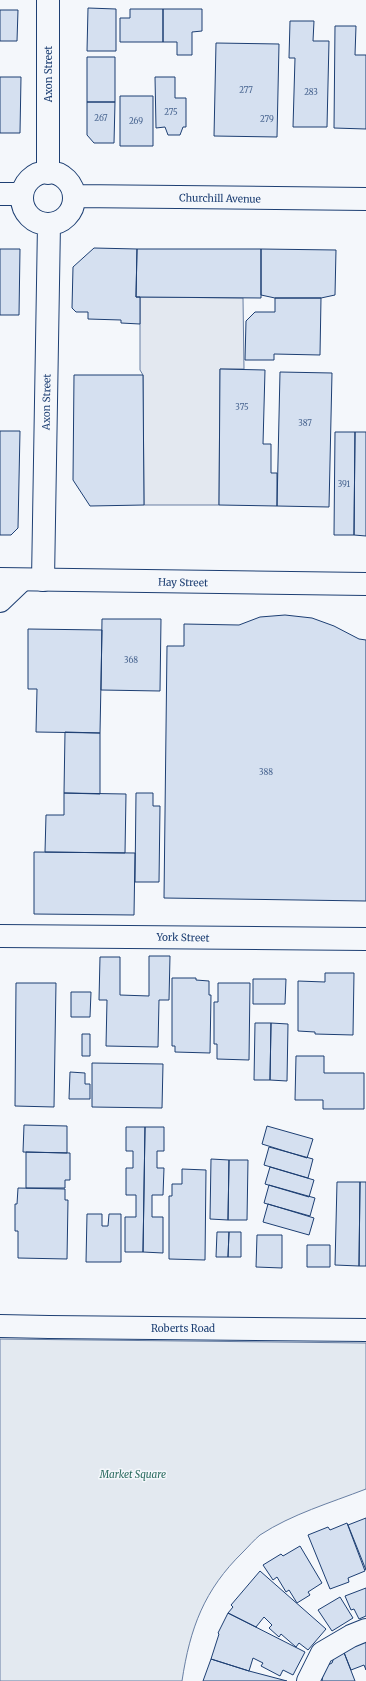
<svg xmlns="http://www.w3.org/2000/svg" width="366" height="1681" viewBox="0 0 366 1681" font-family="Merriweather,serif">
<rect width="100%" height="100%" fill="#f4f7fb"/>
<path fill="#e3e9f0" stroke="#687fa3" d="M0 1339 366 1343V1489C330 1503 292 1514 260 1535 254 1540 248 1547 243 1552 204 1590 190 1628 182 1681H0Z"/>
<path fill="#e3e8f0" stroke="#687fa3" d="M140 297 243 298 244 369H220L219 505H144L143 375 140 370Z"/>
<path fill="#d5e0f0" stroke="#1d3f73" d="M88 8 116 9V51H87Z
M130 9H163V42H120V18H130Z
M163 9H202V31L192 32V55H177V42H163Z
M0 10H18L17 41H0Z
M290 21H314L313 41H329L327 127H293L295 58H289Z
M335 26H356L355 55H366V129L334 128Z
M216 43 279 44 277 137 214 136Z
M87 57H115V102H87Z
M0 77H21L20 133H0Z
M155 77H175V98H186V127H183L180 135H168L165 127 156 128Z
M120 96H153V146H120Z
M87 102H115L114 143H94L87 135Z
M94 248 137 249 136 297H140V324L121 323V320L88 319V312H76L72 308 73 267Z
M0 249H20L19 315H0Z
M137 249H261V298L136 297Z
M261 249 336 250 335 295 321 298H275L261 295Z
M275 298H321L320 355 274 354V360H245L246 321 255 312H275Z
M220 369 265 370 263 444H271V473H277V506L219 505Z
M280 372 332 373 329 507 277 506Z
M74 375H143L144 505 90 506 73 480Z
M0 431H20L18 528 11 535H0Z
M335 432H355L354 535H334Z
M355 432H366V536L354 535Z
M285 615 312 618 334 626 359 639 366 640V901L164 898 167 646H184V624L239 625 260 617Z
M102 619H161L160 691 101 690Z
M28 629 102 630 100 733 36 732 37 689H28Z
M65 732 100 733V794L64 793Z
M64 793 126 794 125 853 45 852 46 815H64Z
M136 793H153V806H160L159 882H135Z
M34 852 135 853 134 915 34 914Z
M149 956H170L169 1000H159L158 1047 106 1046 107 1000H99L100 957H120V995L149 996Z
M325 973H354L353 1035 315 1034V1032L298 1031V981L325 982Z
M172 978H196V980L209 981V995H211L210 1053 175 1052V1046H172Z
M253 979H286L285 1004H253Z
M16 983H56L54 1107 15 1106Z
M218 983H250L249 1060 217 1059V1044H214V1002H218Z
M71 992H91L90 1017H71Z
M255 1023H271L270 1080H254Z
M271 1023 288 1024 287 1081 270 1080Z
M82 1034H90V1056H82Z
M296 1056H324V1073H364V1109H323V1100H295Z
M92 1063 163 1064 162 1108 92 1107Z
M70 1072 85 1073V1084H90V1099H69Z
M24 1125 67 1126V1153L23 1152Z
M267 1126 313 1139 307 1158 262 1144Z
M126 1127H145L143 1252H125V1217H136V1195H126V1168H133V1151H126Z
M145 1127H164V1151H157V1168H164L163 1195H152V1217H163V1253L143 1252Z
M269 1147 313 1159 308 1178 264 1165Z
M26 1152 70 1153V1180H65V1188H26Z
M211 1159 229 1160 228 1220 210 1219Z
M229 1160H248L247 1220H228Z
M270 1167 314 1180 309 1197 265 1184Z
M182 1169 206 1170 205 1260 169 1259V1196H172V1184H182Z
M337 1182H360L359 1266 335 1265Z
M360 1182H366V1266H359Z
M269 1185 315 1198 310 1216 264 1203Z
M18 1188 65 1189V1200H68L67 1259 18 1258V1231H15V1204H17Z
M268 1204 314 1218 309 1235 263 1222Z
M87 1214H102V1226H108L109 1214H121V1262H86Z
M217 1232H229L228 1257H216Z
M229 1232H241V1257H228Z
M257 1235H282V1268L256 1267Z
M307 1245H330V1267H307Z
M366 1518V1570L348 1525Z
M347 1523 365 1571 348 1578 349 1582 330 1589 308 1535 328 1527 330 1530Z
M300 1546 322 1583 308 1592 310 1595 297 1603 289 1590 286 1592 277 1577 273 1580 263 1565 281 1554 283 1556Z
M260 1571 326 1629 308 1650 299 1643 296 1647 281 1634 279 1637 269 1628 272 1625 264 1617 256 1627 228 1613 233 1607 231 1605Z
M366 1588V1616L359 1619 354 1609 351 1610 345 1596Z
M340 1597 353 1618 332 1631 318 1610Z
M228 1613 305 1652 293 1675 283 1670 280 1676 261 1666 263 1663 253 1658 249 1671 211 1659 219 1634 218 1633Z
M366 1641V1670L364 1665 351 1670 343 1650Z
M343 1650 355 1681H322L324 1667 332 1663 336 1652Z
M211 1659 249 1671 287 1681H203Z"/>
<g fill="none" stroke-linecap="round" stroke-linejoin="round">
<g stroke="#1d3f73" stroke-width="24">
<path id="minor" d="M22 198a26 26 0 1 1 52 0a26 26 0 1 1-52 0Z
M48 173V0
M0 194H22
M74 196 366 199
M43 580 49 224
M0 601 22 580
M0 936 366 939
M308 1681 322 1653 351 1636 366 1630"/>
</g>
<g stroke="#1d3f73" stroke-width="24">
<path id="primary" d="M0 579 366 584
M0 1326 49 1327 366 1330"/>
</g>
<use href="#minor" stroke="#f4f7fb" stroke-width="22"/>
<use href="#primary" stroke="#f4f7fb" stroke-width="22"/>
</g>
<g text-anchor="middle" stroke-width="3" stroke-linejoin="round" paint-order="stroke">
<g font-size="8" fill="#4b6792">
<text x="246" y="93">277</text>
<text x="311" y="95">283</text>
<text x="171" y="115">275</text>
<text x="101" y="121">267</text>
<text x="267" y="122">279</text>
<text x="136" y="124">269</text>
<text x="242" y="410">375</text>
<text x="305" y="426">387</text>
<text x="344" y="487">391</text>
<text x="131" y="663">368</text>
<text x="266" y="775">388</text>
</g>
<g font-size="10" fill="#1d3f73" stroke="#f4f7fb">
<text transform="translate(48 74) rotate(-90)" y="4">Axon Street</text>
<text transform="translate(220 198) rotate(1)" y="4">Churchill Avenue</text>
<text transform="translate(46 402) rotate(-89)" y="4">Axon Street</text>
<text transform="translate(183 582) rotate(1)" y="4">Hay Street</text>
<text transform="translate(183 937) rotate(1)" y="4">York Street</text>
<text x="183" y="1332">Roberts Road</text>
</g>
<g font-size="10" font-style="italic" fill="#2c6c60" stroke="#f4f7fb">
<text x="133" y="1478">Market Square</text>
</g>
</g>
</svg>
